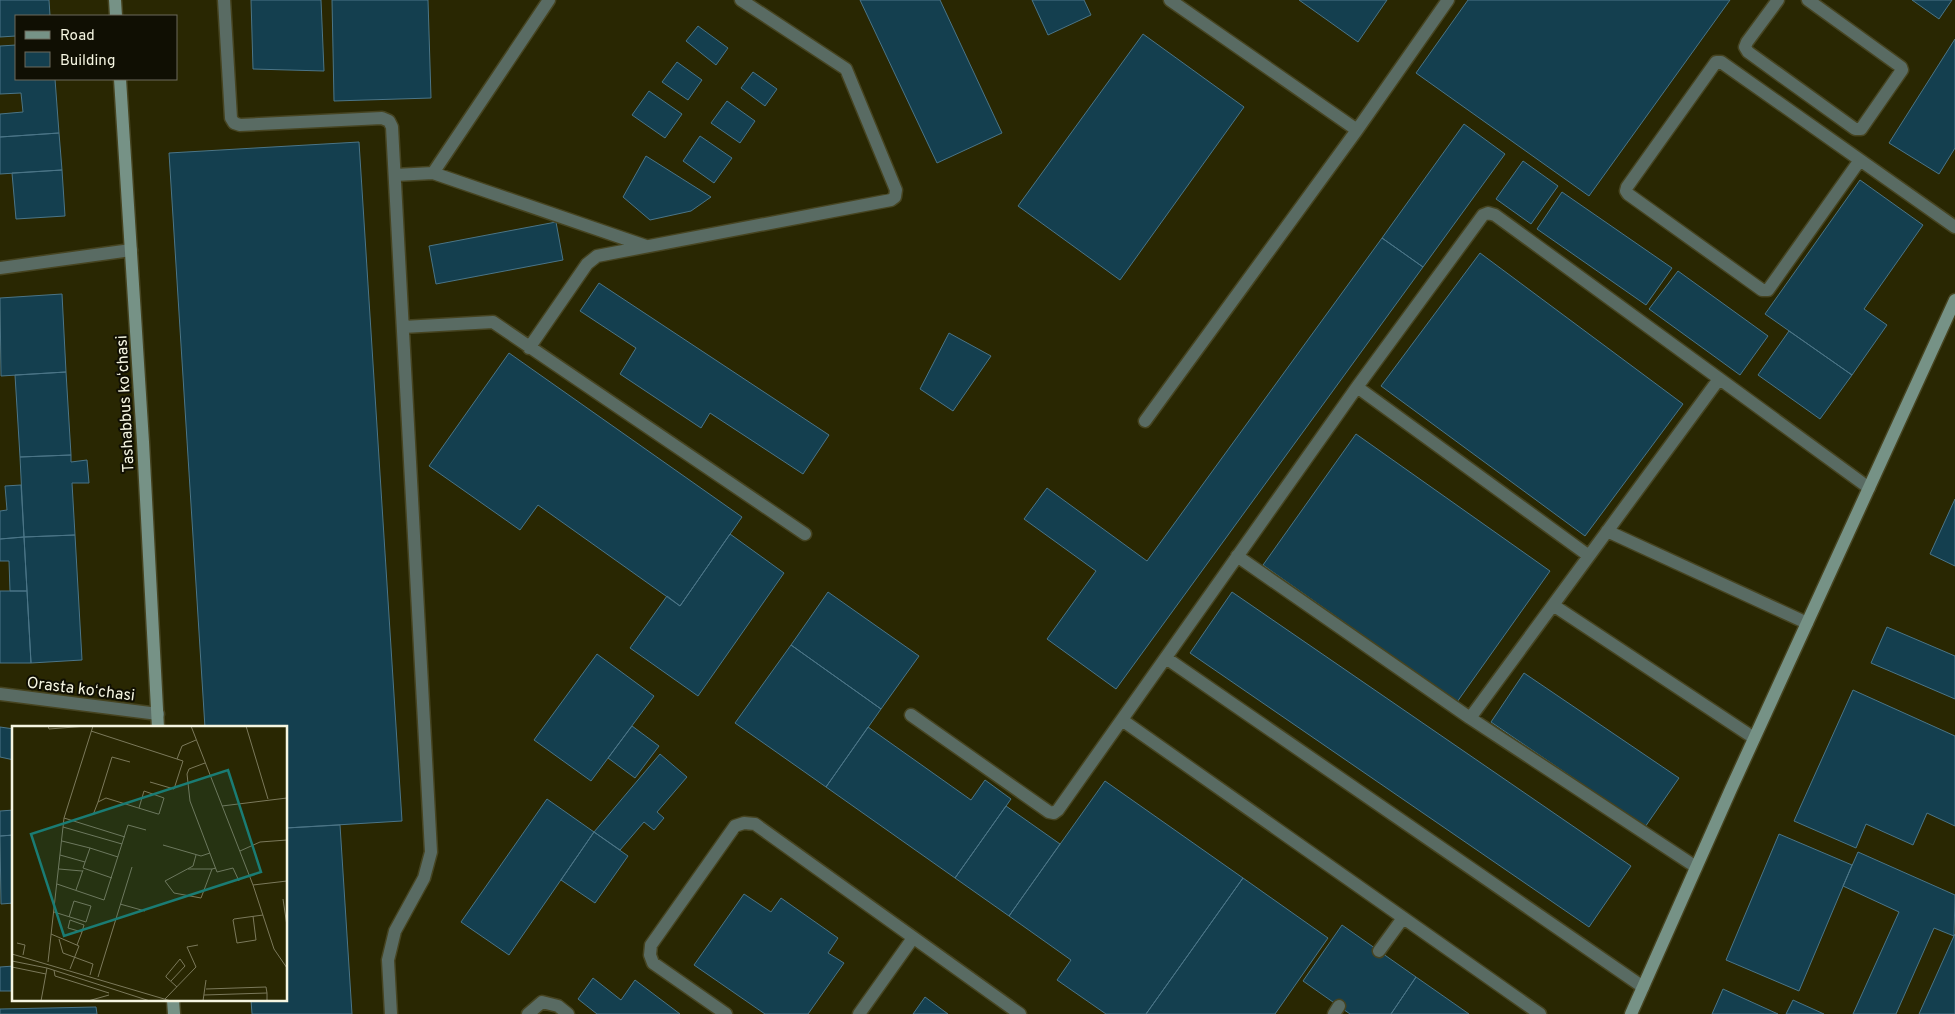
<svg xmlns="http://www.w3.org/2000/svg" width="1955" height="1014" viewBox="0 0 1955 1014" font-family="Overpass,sans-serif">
<rect width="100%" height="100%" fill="#292702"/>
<path fill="#143f4f" stroke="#4b7587" d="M0 0H49L50 16H16V36L0 37Z
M251 0H321L324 71 253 69Z
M332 0H428L431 98 334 101Z
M860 0H940L1002 133 937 163Z
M1032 0H1084L1091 15 1048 35Z
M1299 0H1387L1358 42Z
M1468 0H1730L1589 196 1416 73Z
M1912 0H1952L1939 19Z
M698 26 728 48 716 65 686 41Z
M1143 34 1244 107 1120 280 1018 206Z
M1955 39V148L1939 174 1889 143Z
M16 45V79H55L59 133 0 137V114L23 112 21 93 0 94V46Z
M677 62 702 80 688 100 662 82Z
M753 72 777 89 765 106 741 88Z
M649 91 682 114 665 138 632 115Z
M727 101 755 121 740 143 711 123Z
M1464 124 1505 154 1423 267 1382 238Z
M59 133 62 170 0 174V137Z
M700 136 732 158 714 183 683 161Z
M359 142 402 821 286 828V728H205L169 153Z
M646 156 711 197 691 211 650 220 623 197Z
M1523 161 1558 186 1531 224 1496 199Z
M62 170 65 216 16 219 12 173Z
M1860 180 1923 225 1864 309 1887 325 1852 375 1765 314Z
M1562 192 1672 268 1646 305 1537 229Z
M556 222 563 260 436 284 429 246Z
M1382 238 1423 267 1116 689 1047 639 1096 571 1024 519 1047 488 1147 561Z
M1480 253 1683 404 1585 536 1381 386Z
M1678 271 1768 336 1740 375 1649 309Z
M599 283 829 435 803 474 710 413 701 428 620 374 636 348 580 311Z
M62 294 66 372 1 376 0 298Z
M1789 331 1852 375 1820 419 1758 375Z
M949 333 991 356 953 411 920 389Z
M509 353 742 517 680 606 538 505 520 530 429 466Z
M66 372 71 455 20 457 15 375Z
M1356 434 1550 571 1457 702 1263 565Z
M71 455V462L87 460 89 483H72L75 535 24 537 20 457Z
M21 485 24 537 0 539V511L7 510 5 486Z
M1955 499V566L1930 554Z
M730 534 784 573 698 696 630 648 667 596 680 606Z
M75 535 82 660 31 663 24 537Z
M24 537 27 591H10L9 561H0V539Z
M0 591H27L31 663H0Z
M828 592 919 656 881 709 791 645Z
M1232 592 1631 866 1589 927 1190 653Z
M1887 627 1955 656V699L1871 663Z
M791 645 881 709 826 787 735 723Z
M597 654 654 696 591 781 534 740Z
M1524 673 1679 778 1645 827 1491 722Z
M1853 690 1955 736V826L1927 813 1913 845 1866 824 1856 848 1794 821Z
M632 726 659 746 635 778 608 758Z
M0 727 14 729V760L0 757Z
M868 727 971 800 985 780 1011 799 955 878 826 787Z
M660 754 687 777 657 812 664 818 654 830 644 822 620 850 594 832Z
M1105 781 1243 878 1146 1014H1106L1057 980 1071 960 1009 916Z
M547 799 594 832 509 955 461 922Z
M1006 806 1060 844 1009 916 955 878Z
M14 810V835L0 836V811Z
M340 825 352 1014H252L251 1000H286V828Z
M594 832 628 856 595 903 561 880Z
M1779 834 1852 865 1799 991 1726 960Z
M14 835V903L1 904 0 836Z
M1858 852 1955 895 1954 936 1934 928 1896 1014H1853L1899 912 1843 886Z
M1243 878 1328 938 1275 1014H1146Z
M744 894 771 912 781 898 838 938 828 953 844 963 808 1014H765L694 965Z
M1342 925 1416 977 1391 1014H1350L1303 981Z
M1955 934V1014H1919L1954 936Z
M14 966V991H0V967Z
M1416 977 1469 1014H1391Z
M593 978 621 1000 635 980 680 1014H597L578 999Z
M1723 989 1778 1014H1712Z
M925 997 948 1014H913Z
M1793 1000 1824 1014H1786Z
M96 1007 97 1014H0V1009Z"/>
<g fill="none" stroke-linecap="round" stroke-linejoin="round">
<g stroke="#464421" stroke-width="15">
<path id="lane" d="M224 0 231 118 234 123 240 125 382 118 389 121 392 127 431 852 424 878 395 931 388 960 391 1014
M1170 0 1357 130
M1778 0 1747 42 1745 47 1748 52 1855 129H1861L1902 70 1901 67 1808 0
M1860 160 1768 290H1762L1628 194 1626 191 1627 187 1716 62H1721L1955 227
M433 173 646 246
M395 175 433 173 549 0
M403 327 493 322 805 534
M529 348 587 264 597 256 891 200 895 197 896 190 846 69 741 0
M1145 421 1357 130 1448 0
M1607 531 1807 623
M1237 556 1470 718 1589 556 1357 387
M1589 556 1719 379
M1553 605 1754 738
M1166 658 1643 987
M911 715 1049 812 1054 813 1058 810 1357 387 1483 215 1488 213 1495 215 1869 488
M1470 718 1696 867
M1122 720 1540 1014
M1379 951 1403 918
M528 1014 542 1002 558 1006 568 1014
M726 1014 653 963 650 955 651 945 735 826 744 823 755 824 1020 1014
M859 1014 913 938
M1334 1014 1339 1006"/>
</g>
<g stroke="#464421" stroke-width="15">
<path id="street" d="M0 268 131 250
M0 694 158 714"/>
</g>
<g stroke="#464421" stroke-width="15">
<path id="secondary" d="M115 0 116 16
M120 79 143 442 158 728
M173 1000 174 1014
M1631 1014 1731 789 1955 300"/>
</g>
<use href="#lane" stroke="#596b63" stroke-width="12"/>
<use href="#street" stroke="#596b63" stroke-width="12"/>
<use href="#secondary" stroke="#769286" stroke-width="12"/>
</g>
<g text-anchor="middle" stroke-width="4" stroke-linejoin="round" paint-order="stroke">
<g font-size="16" fill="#f5f5e1" stroke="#100f03">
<text transform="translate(124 404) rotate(-93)" y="6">Tashabbus koʻchasi</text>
<text transform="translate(81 688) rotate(7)" y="6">Orasta koʻchasi</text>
</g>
</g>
<g transform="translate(12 726)">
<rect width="275" height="275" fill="#292702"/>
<path fill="none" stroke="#7b795b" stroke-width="1" d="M36 0 37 3 75 0M179 0 241 159 262 223 275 242M234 0 256 73M79 5 171 35 162 63 138 56M165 33 170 20 184 14M193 37 177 43 175 48 178 75 205 146 221 142 227 155M86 76 100 31 118 36M210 80 275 72M81 89 86 76 94 72 146 88H147L152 72 132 65 127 82M52 92 113 111M51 101 110 118M50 115 78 122M151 119 189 130 198 127M228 125 248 116 275 114M48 129 73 136M184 129 181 140 153 155 162 167 189 172 200 143 204 142M47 143 70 145M176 143H200M100 152 71 142 78 122 106 131M45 158 92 174 116 99 134 104M241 159 275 155M64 164 71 144M271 173 275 200M108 178 133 185M42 186 74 196 79 180 62 175 57 191M241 190 244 214 225 217 221 194 222 193 251 189M39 208 67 220 58 243M47 213 51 227 81 238 78 249M5 217 13 219 11 229M65 219 70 206 72 199 58 194 56 202 70 206M0 228 159 275M0 235 35 242 138 275M36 236 52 92 81 0M0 241 34 248M42 244 43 250 97 267M86 251 120 141M159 255 173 240 168 233 154 250V251L165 261M194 263 254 261 255 267M192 269 255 267V275M153 273 184 241 175 221 186 219M29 275 35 242M76 275 97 269M191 275 194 254"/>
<path fill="#1a7c74" fill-opacity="0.15" stroke="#1a7c74" stroke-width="2.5" d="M216 44 249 146 52 210 19 108Z"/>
<rect width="275" height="275" fill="none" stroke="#f5f5e1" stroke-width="2.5"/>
</g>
<rect x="15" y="15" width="162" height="65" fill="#100f03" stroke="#6c6b5c"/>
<rect x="25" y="31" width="25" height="8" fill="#769286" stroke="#6c6b5c"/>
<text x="60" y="40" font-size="15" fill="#f5f5e1">Road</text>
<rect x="25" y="52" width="25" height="15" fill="#143f4f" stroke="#6c6b5c"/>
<text x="60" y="65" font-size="15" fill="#f5f5e1">Building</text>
</svg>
